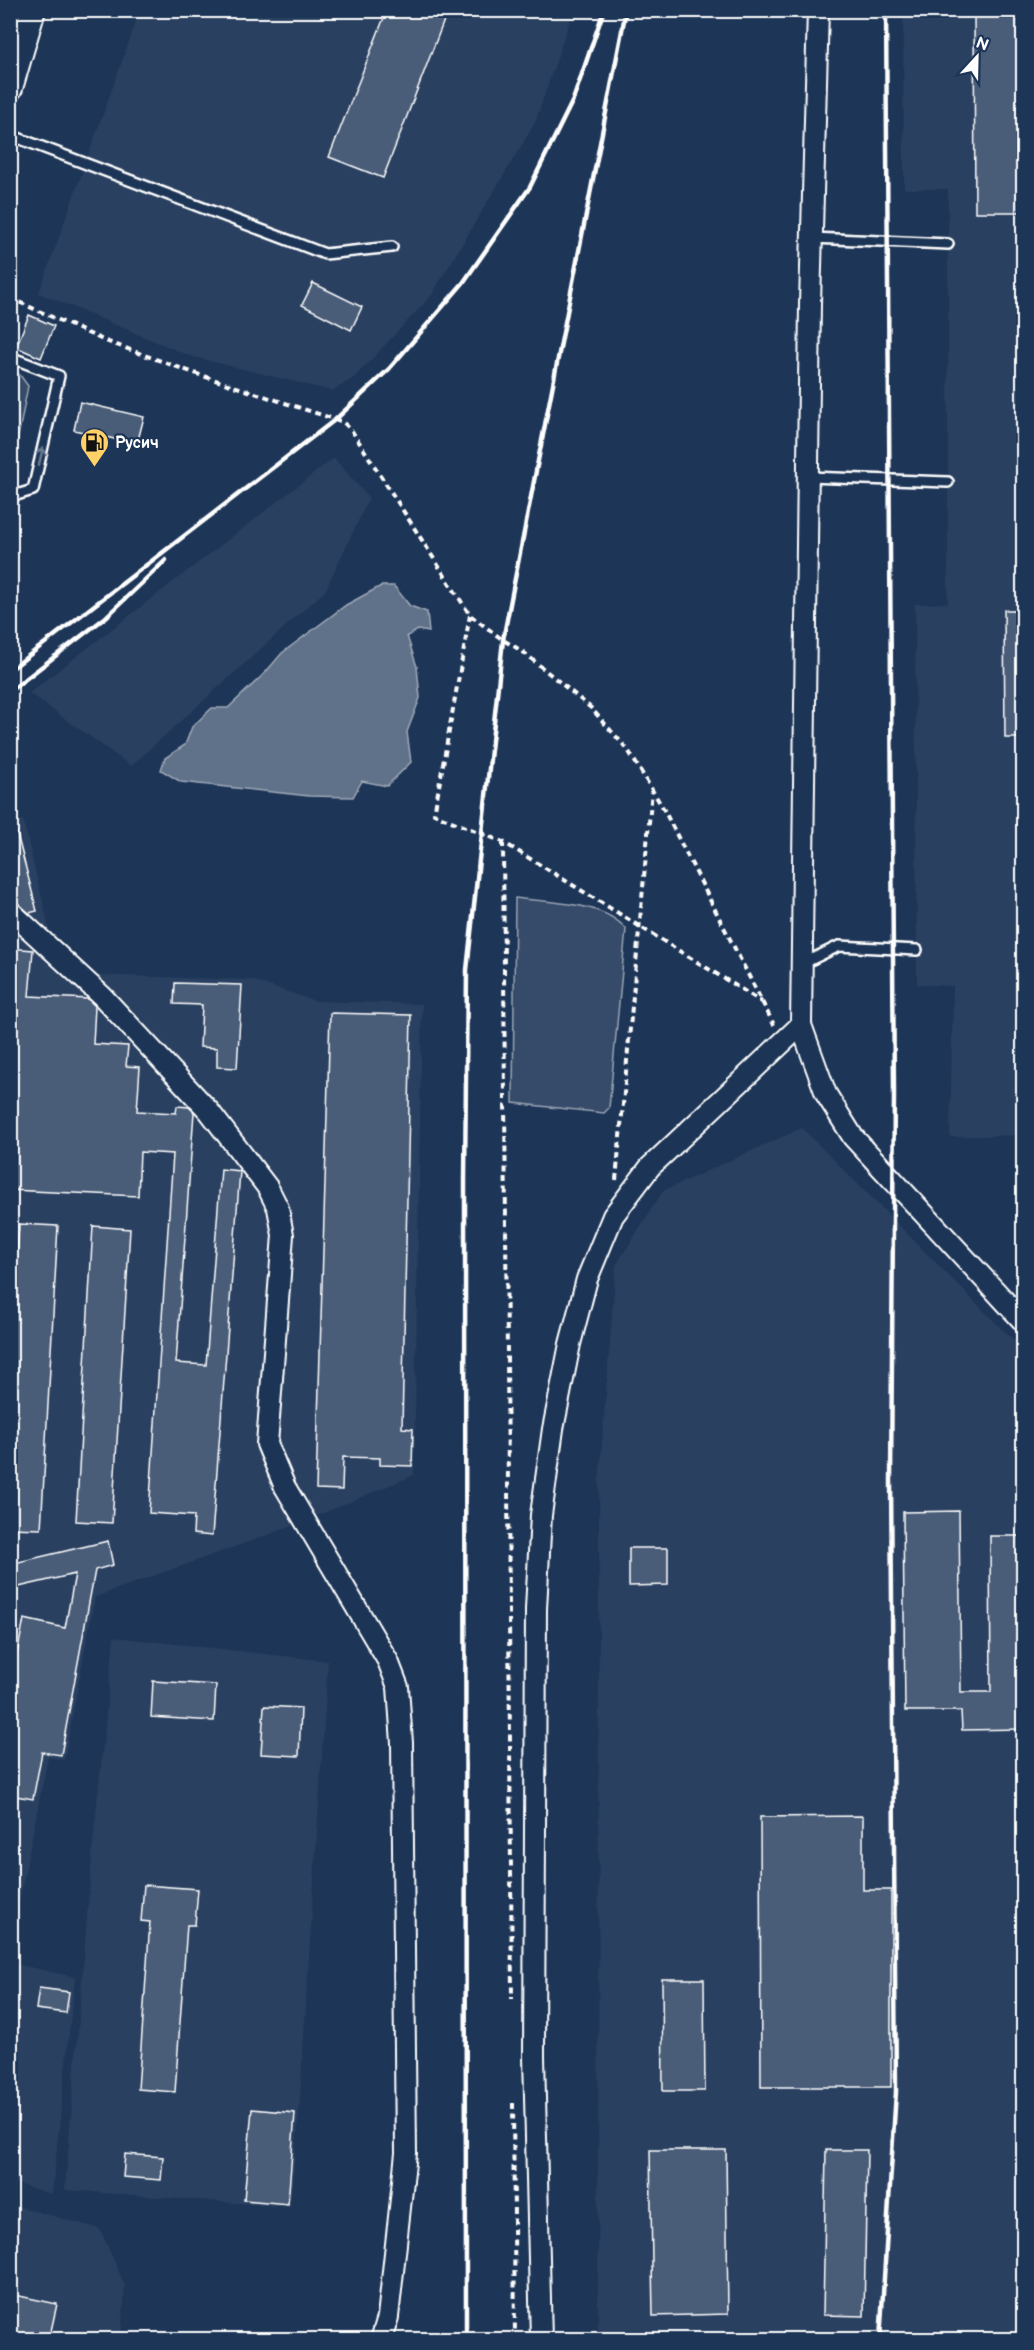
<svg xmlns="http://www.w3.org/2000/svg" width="1034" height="2350" viewBox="0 0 1034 2350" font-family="'Balsamiq Sans',sans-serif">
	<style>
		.built { fill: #2a4161 }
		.green { fill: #364b69; stroke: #9aa5b4; stroke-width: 1.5 }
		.water { fill: #617289; stroke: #a0aab8; stroke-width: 1.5 }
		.building { fill: #4a5d79; stroke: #fff; stroke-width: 1.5 }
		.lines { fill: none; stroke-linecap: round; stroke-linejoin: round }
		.service-casing { stroke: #fff; stroke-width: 14 }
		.minor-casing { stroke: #fff; stroke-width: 24 }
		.tertiary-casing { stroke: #fff; stroke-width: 28 }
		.path { stroke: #fff; stroke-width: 4; stroke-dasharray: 6 4.5; stroke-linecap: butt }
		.service { stroke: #1d3557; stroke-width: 9 }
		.minor { stroke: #1d3557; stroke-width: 20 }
		.tertiary { stroke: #1d3557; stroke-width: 24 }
		.rail { stroke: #fff; stroke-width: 4.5 }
		.oneway { stroke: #6c7c92 }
		.labels { text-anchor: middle; stroke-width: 4.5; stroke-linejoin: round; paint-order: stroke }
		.poi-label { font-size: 16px; font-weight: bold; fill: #fff; stroke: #1d3557; text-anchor: start }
	</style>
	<rect width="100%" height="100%" fill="#1d3557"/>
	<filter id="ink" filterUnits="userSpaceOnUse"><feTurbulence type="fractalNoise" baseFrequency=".0167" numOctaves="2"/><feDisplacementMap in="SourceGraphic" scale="12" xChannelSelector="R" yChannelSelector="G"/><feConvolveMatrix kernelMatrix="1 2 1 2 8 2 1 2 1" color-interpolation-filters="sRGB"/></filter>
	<g filter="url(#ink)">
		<g class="built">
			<path d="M140,11h433l-38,112 -104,173 -77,82 -22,13 -142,-35 -151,-63z"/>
			<path d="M903,11h120v1124l-73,2 3,-151 -36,-2 -2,-380 33,-1v-414h-44z"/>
			<path d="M334,458l35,40 -44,93 -194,175 -102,-73z"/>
			<path d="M23,820l29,120 40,35 159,5 64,21 107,3 -8,471 -124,52 -195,70 -31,163 -16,-3 -37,186 -1,-1120z"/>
			<path d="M802,1128l203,204 18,15v992l-425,1 1,-859 17,-216 47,-74z"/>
			<path d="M114,1637l214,24 -29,453 -9,93 -225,-17 28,-347z"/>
			<path d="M10,1963l65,14 -23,217 -41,-12z"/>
			<path d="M10,2204l90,25 25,57 -4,53h-110z"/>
		</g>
		<g class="green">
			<path d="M11,369l9,6 8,11 -17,88z"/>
			<path d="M515,898c35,5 87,3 111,31l-17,179 -5,5 -91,-10z"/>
		</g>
		<path class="water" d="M381,586h13l16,20 17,6 2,20 -11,-2 -11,6 10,31 3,31 -13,34 4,30 -24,24 -25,-5 -9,16 -44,-1 -128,-14 -20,-12 4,-12 20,-13 7,-18 20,-19h16l37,-35 17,-20 64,-48z"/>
		<g class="building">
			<path d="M387,10h61l-65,168 -54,-21z"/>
			<path d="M974,10h49v202h-48z"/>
			<path d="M313,283l49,24 -11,23 -49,-25z"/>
			<path d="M29,315l25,11 -13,32 -25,-11z"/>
			<path d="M80,402l64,15 -7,27 -63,-14z"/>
			<path d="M1004,610h19v128h-18z"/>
			<path d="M16,830l21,81 -8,2 -15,-13 -4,-13v-56z"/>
			<path d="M10,948l23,2 -4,46 59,3 7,7 -2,38 35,2 -2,20 14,1 -3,44 39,2 1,-7 12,1 5,5 -18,251 30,2 15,-196 19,2 -28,365 -19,-2 1,-18 -45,-3 24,-359 -33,-2 -2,44 -128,-6z"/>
			<path d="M175,983l67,2 -5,83 -20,-1v-19l-17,-1 2,-42 -28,-1z"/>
			<path d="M330,1013l81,2 -9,413 11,1 -1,37 -32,-1v-7l-37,-1 -1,33 -26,-1z"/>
			<path d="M19,1224l39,2 -17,303 -31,-1v-153z"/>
			<path d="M93,1226l37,3 -18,294 -36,-2z"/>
			<path d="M959,1511l2,181h30l-1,-156h33v193l-61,1 -1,-19h-56l-2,-199z"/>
			<path d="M108,1541l5,24 -18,5 -34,185 -19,-3 -9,47 -23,-4v-106l14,-70 41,9 10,-54 -65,15v-25z"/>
			<path d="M629,1548h39v37l-39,1z"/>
			<path d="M153,1681l63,4 -2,36 -63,-4z"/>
			<path d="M264,1706l37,2 -2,48 -38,-2z"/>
			<path d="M863,1816v74h28v197h-130l-1,-270z"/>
			<path d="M144,1885l54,4 -3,36h-8l-12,167 -37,-3 12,-167 -9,-1z"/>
			<path d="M662,1979h42l1,112h-42z"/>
			<path d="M39,1988l30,4 -3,21 -30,-4z"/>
			<path d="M252,2109l43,4 -7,91 -44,-4z"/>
			<path d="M650,2150h76l2,164 -75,2z"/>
			<path d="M826,2150h41l-3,166 -41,-1z"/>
			<path d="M125,2154l38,3 -2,23 -38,-3z"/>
			<path d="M10,2294l47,10 -8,36h-39z"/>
		</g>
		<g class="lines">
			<defs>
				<g id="service">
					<path d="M10,135l315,119 67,-7"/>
					<path d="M812,238l136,6"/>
					<path d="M10,357l49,19 -26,114 -23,7"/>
					<path d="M808,477l140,5"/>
					<path d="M802,964l37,-18 78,4"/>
				</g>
				<g id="minor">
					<path d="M818,10l-8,294 -9,721 25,69 27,43 171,185"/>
					<path d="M10,911l92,85 107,115 59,77 10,20 5,27 -16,209 18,43 103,174 10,26 4,56 4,410 -18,164 -7,23"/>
					<path d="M541,2340l-7,-284 2,-447 5,-94 12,-86 17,-85 17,-65 26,-63 37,-49 151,-142"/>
				</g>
				<path id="tertiary" d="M10,88l23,-78"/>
			</defs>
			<use href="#service" class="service-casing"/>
			<use href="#minor" class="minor-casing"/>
			<use href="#tertiary" class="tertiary-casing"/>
			<g class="path">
				<path d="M10,298l93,42 91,33 149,49 9,9 118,184 33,25 19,11 69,57 37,42 35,58 111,217"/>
				<path d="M470,615l-36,199 69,28 259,160"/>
				<path d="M503,842l9,1157"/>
				<path d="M616,1180l36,-390"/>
				<path d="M513,2103l2,237"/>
			</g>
			<use href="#service" class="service"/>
			<use href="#minor" class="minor"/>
			<use href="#tertiary" class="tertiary"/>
			<g class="rail">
				<path d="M10,670l326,-251 53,-50 74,-86 67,-96 43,-87 31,-90"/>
				<path d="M10,691l96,-74 60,-57"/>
				<path d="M466,2340l-1,-1158 2,-212 36,-330 123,-630"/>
				<path d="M880,2340l16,-248 -5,-611 3,-388 -8,-1083"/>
			</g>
		</g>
		<defs><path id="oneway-shaft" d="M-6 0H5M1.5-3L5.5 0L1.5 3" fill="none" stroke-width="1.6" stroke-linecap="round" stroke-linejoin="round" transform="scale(1.5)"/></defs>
		<use class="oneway" href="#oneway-shaft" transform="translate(41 456) rotate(-77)"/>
	</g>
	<defs>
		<symbol id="fuel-pin" viewBox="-11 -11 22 30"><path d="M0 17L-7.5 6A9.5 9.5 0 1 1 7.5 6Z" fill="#ffd166" stroke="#1d3557"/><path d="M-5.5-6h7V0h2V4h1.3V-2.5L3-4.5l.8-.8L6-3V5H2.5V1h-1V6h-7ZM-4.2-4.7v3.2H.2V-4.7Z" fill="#111"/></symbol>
	</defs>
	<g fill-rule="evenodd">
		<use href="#fuel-pin" x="78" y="426" width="33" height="45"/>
	</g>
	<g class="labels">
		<g class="poi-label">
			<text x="115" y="448">Русич</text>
		</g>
	</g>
	<rect width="1034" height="2350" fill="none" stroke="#1d3557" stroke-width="36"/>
	<rect x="18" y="18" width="998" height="2314" fill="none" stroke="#fff" stroke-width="2" filter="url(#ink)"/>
	<g transform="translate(977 57) rotate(22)" stroke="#1d3557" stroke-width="4.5" paint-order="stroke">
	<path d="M0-4.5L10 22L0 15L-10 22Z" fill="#ffffff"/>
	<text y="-9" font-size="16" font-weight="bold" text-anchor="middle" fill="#ffffff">N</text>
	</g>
</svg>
